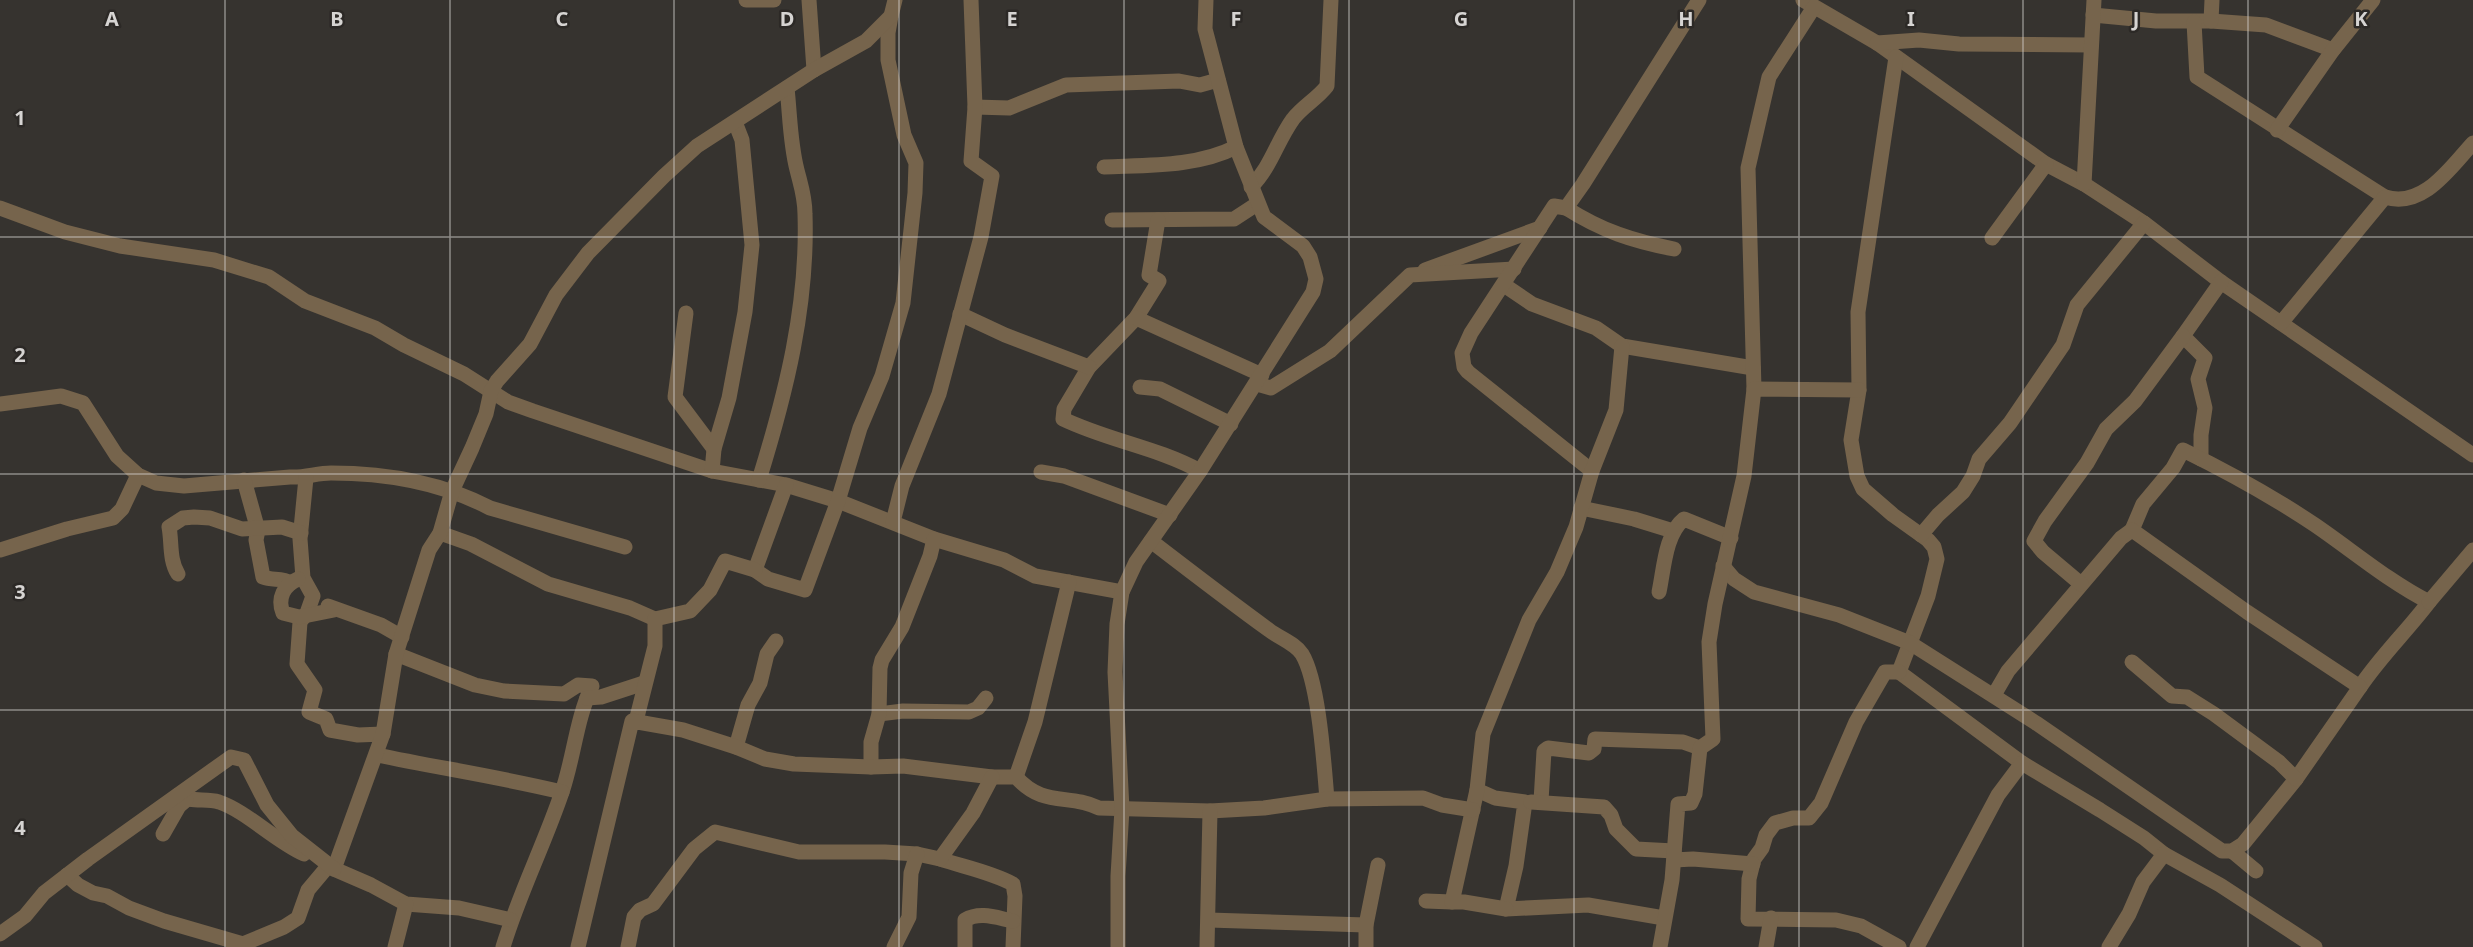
<svg xmlns="http://www.w3.org/2000/svg" width="2473" height="947" viewBox="0 0 2473 947" font-family="'Noto Sans',sans-serif">
	<style>
		.lines { fill: none; stroke-linecap: round; stroke-linejoin: round }
		.minor { stroke: #76644c; stroke-width: 15 }
		.grid { fill: none; stroke: #d6d4d2; stroke-width: 1.5; stroke-opacity: 0.55 }
		.grid-label { font-size: 20px; text-anchor: middle; font-weight: bold; fill: #d6d4d2; stroke: #2c2926; stroke-width: 5; stroke-linejoin: round; paint-order: stroke }
	</style>
	<rect width="100%" height="100%" fill="#36332f"/>
	<g class="lines">
		<g class="minor">
			<path d="M746,0h28"/>
			<path d="M809,0l5,70"/>
			<path d="M1803,0l74,43 169,121 38,20 60,39 77,59 252,173"/>
			<path d="M2093,15l63,6h55l55,4 67,25"/>
			<path d="M2211,21l1,-21"/>
			<path d="M2194,22l3,55 188,120"/>
			<path d="M1877,43l42,-3 40,4 132,1"/>
			<path d="M1896,57l-38,255 1,78 -8,50 6,36 6,13 30,26 35,25 6,7 3,12 -9,37 -29,76 123,91 78,47 44,28 20,16 56,31 95,62"/>
			<path d="M975,107l34,1 57,-23 113,-4 21,4 18,-5"/>
			<path d="M2277,130l56,-80 40,-50"/>
			<path d="M1104,167c43,-2 93,0 132,-20"/>
			<path d="M2084,184l10,-184"/>
			<path d="M1251,187c20,-20 26,-46 42,-68 10,-13 24,-20 34,-33l4,-86"/>
			<path d="M0,208l65,24 55,14 94,14 55,17 36,24 70,27 29,17 60,29 44,28 25,9 179,60 74,14 52,16 96,38 70,21 31,16 87,16"/>
			<path d="M1566,208c36,23 67,33 108,41"/>
			<path d="M1112,220l122,-1 23,-15"/>
			<path d="M1158,220l-9,55 10,6 -23,37 -47,49 -25,42 -1,10c46,22 93,28 137,52"/>
			<path d="M1992,238l54,-74"/>
			<path d="M1425,270l115,-42"/>
			<path d="M1504,285l28,19 64,24 26,18 131,22"/>
			<path d="M686,313l-11,84 39,52"/>
			<path d="M960,314l45,21 84,32"/>
			<path d="M1136,318l126,57"/>
			<path d="M2281,323l104,-126c38,12 65,-29 88,-54"/>
			<path d="M1257,384l14,4 59,-37 80,-76 104,-6"/>
			<path d="M1140,387l20,2 71,35"/>
			<path d="M1754,389l-6,-221 21,-91 45,-70"/>
			<path d="M0,404l61,-8 22,7 34,53 21,19 18,8 28,3 106,-9c14,1 27,-4 41,-4 54,0 111,10 159,35l135,39"/>
			<path d="M2201,459v-24l4,-27 -7,-29 7,-21 -22,-22 38,-54"/>
			<path d="M712,471l2,-22 15,-51 16,-86 7,-67 -10,-105 -7,-18"/>
			<path d="M1592,471l-124,-99 -4,-5 -2,-14 9,-20 83,-127 12,2 17,-24 116,-184"/>
			<path d="M1041,472l23,4 106,39"/>
			<path d="M306,478l-6,61 3,39 10,18 -6,17 -7,9 -3,42 18,26 -6,22 17,7 4,11 28,5 25,-1"/>
			<path d="M244,480l14,50 -2,10 7,37c10,4 18,0 28,6"/>
			<path d="M759,480c27,-87 49,-174 46,-266 0,-17 -4,-28 -8,-44 -7,-27 -7,-55 -10,-82"/>
			<path d="M786,485l-31,85 13,9 37,11 33,-89 22,-73 22,-52 21,-73 12,-110 1,-30 -12,-28 -16,-75v-27l3,-17"/>
			<path d="M1581,508l53,11 39,12"/>
			<path d="M893,522l9,-36 37,-92 42,-157 11,-61 -21,-15 4,-54 -4,-107"/>
			<path d="M2132,530l11,-26 30,-36 10,-18c45,22 90,47 132,75 38,26 73,56 114,77 -22,29 -49,55 -69,85"/>
			<path d="M440,533l31,11 77,40 82,24 25,11"/>
			<path d="M1921,535l17,-20 25,-23 10,-16 6,-17 31,-36 53,-78 14,-40 67,-82"/>
			<path d="M1151,541c39,30 78,60 118,89 10,8 26,13 33,24 17,28 22,111 25,145"/>
			<path d="M0,550l67,-21 46,-11 9,-9 16,-34"/>
			<path d="M1723,566l11,13 20,13 85,23 71,28 126,80 186,128h10l11,-7 53,-65 64,-92 -113,-75 -115,-82 -11,8 -113,133 -14,24"/>
			<path d="M178,574c-9,-14 -6,-32 -9,-47l14,-9 11,-1 16,1 32,11 40,-2 19,6"/>
			<path d="M298,579c-14,6 -21,19 -15,34l16,4 35,-7"/>
			<path d="M2081,584l-38,-32 -9,-11 11,-20 42,-58 19,-34 29,-28 48,-65"/>
			<path d="M1659,592c5,-23 6,-58 25,-73l47,19"/>
			<path d="M2429,602l44,-52"/>
			<path d="M328,606l53,19 21,12"/>
			<path d="M396,654l79,31 29,6 60,3 14,-9 14,1c-16,34 -18,71 -30,106"/>
			<path d="M2132,662l40,34 15,1 27,17 65,48 17,17"/>
			<path d="M1899,672h-14l-29,50 -35,81 -12,15h-16l-18,5 -9,12 -4,13 -8,11 -5,20 -1,40 88,1 25,6 38,21"/>
			<path d="M587,698l14,-1 43,-14"/>
			<path d="M879,714l24,-3 66,1 9,-4 8,-10"/>
			<path d="M636,721l19,-75v-27l35,-8 20,-21 15,-29 30,9"/>
			<path d="M736,747l12,-42 12,-22 7,-29 9,-13"/>
			<path d="M377,755c62,13 123,22 185,37 -18,53 -43,102 -59,155"/>
			<path d="M871,767v-25l8,-28 1,-46 2,-8 20,-33 28,-71 4,-17"/>
			<path d="M1016,777l19,-55 34,-140"/>
			<path d="M1477,790l18,8 30,4 -9,64 -10,43 82,-4 76,13"/>
			<path d="M178,795c13,8 27,3 41,7 27,9 56,39 85,52"/>
			<path d="M1541,801l3,-50 4,-3 41,5 5,-4 1,-10 88,3 17,6"/>
			<path d="M1531,802l73,5 7,8 5,14 20,20 38,2"/>
			<path d="M163,834l16,-28 7,-6"/>
			<path d="M2232,851l24,20"/>
			<path d="M940,859c24,8 51,13 73,25l2,12 -2,51"/>
			<path d="M1674,860l19,-1 60,5"/>
			<path d="M67,875l11,10 15,8 14,3 22,12 35,13 79,23 41,-17 14,-9 10,-28 21,-25"/>
			<path d="M1426,901l26,1"/>
			<path d="M1506,909l-42,-7h-12l25,-112 6,-56 46,-114 28,-48 19,-45 16,-56 24,-61 6,-64"/>
			<path d="M511,920l-52,-12 -53,-4 -35,-19 -37,-16 49,-135 13,-80 33,-104 11,-17 12,-42 20,-43 14,-34 5,-23 6,-10 33,-37 26,-49 32,-42 76,-77 33,-30 117,-76 52,-29 25,-25 4,-16"/>
			<path d="M1209,920l157,5"/>
			<path d="M0,934l25,-18 19,-23 44,-34 143,-102 13,3 23,45 25,31 42,33"/>
			<path d="M395,947l11,-43"/>
			<path d="M578,947l54,-226 51,9 53,17 29,12 29,5 77,3 32,-1 89,11h24c28,31 52,16 83,31l111,3 54,-3 63,-9 96,-1 19,7 31,5"/>
			<path d="M628,947l6,-30 6,-7 13,-6 41,-55 21,-17 84,20h86l32,2 23,5 33,-46 19,-36"/>
			<path d="M894,947l15,-30 2,-44 6,-19"/>
			<path d="M965,947v-27c15,-9 32,-2 48,1"/>
			<path d="M1118,947v-71l4,-67 -7,-137 2,-48 5,-32 14,-30 64,-91 113,-179 3,-13 -6,-22 -7,-11 -39,-29 -28,-70 -31,-118 1,-29"/>
			<path d="M1207,947l3,-136"/>
			<path d="M1366,947v-22l12,-60"/>
			<path d="M1660,947l12,-67 6,-76 13,-1 4,-9 5,-46 13,-9 -4,-97 6,-38 29,-128 10,-87 105,1"/>
			<path d="M1766,947l5,-29"/>
			<path d="M1917,947l81,-152 24,-32"/>
			<path d="M2109,947l20,-33 14,-32 21,-28"/>
		</g>
	</g>
	<path class="grid" d="M225,0v947M450,0v947M674,0v947M899,0v947M1124,0v947M1349,0v947M1574,0v947M1799,0v947M2023,0v947M2248,0v947M0,237h2473M0,474h2473M0,710h2473"/>
	<g class="grid-label">
		<text x="112" y="26">A</text>
		<text x="337" y="26">B</text>
		<text x="562" y="26">C</text>
		<text x="787" y="26">D</text>
		<text x="1012" y="26">E</text>
		<text x="1236" y="26">F</text>
		<text x="1461" y="26">G</text>
		<text x="1686" y="26">H</text>
		<text x="1911" y="26">I</text>
		<text x="2136" y="26">J</text>
		<text x="2361" y="26">K</text>
		<text x="20" y="125">1</text>
		<text x="20" y="362">2</text>
		<text x="20" y="599">3</text>
		<text x="20" y="835">4</text>
	</g>
</svg>
